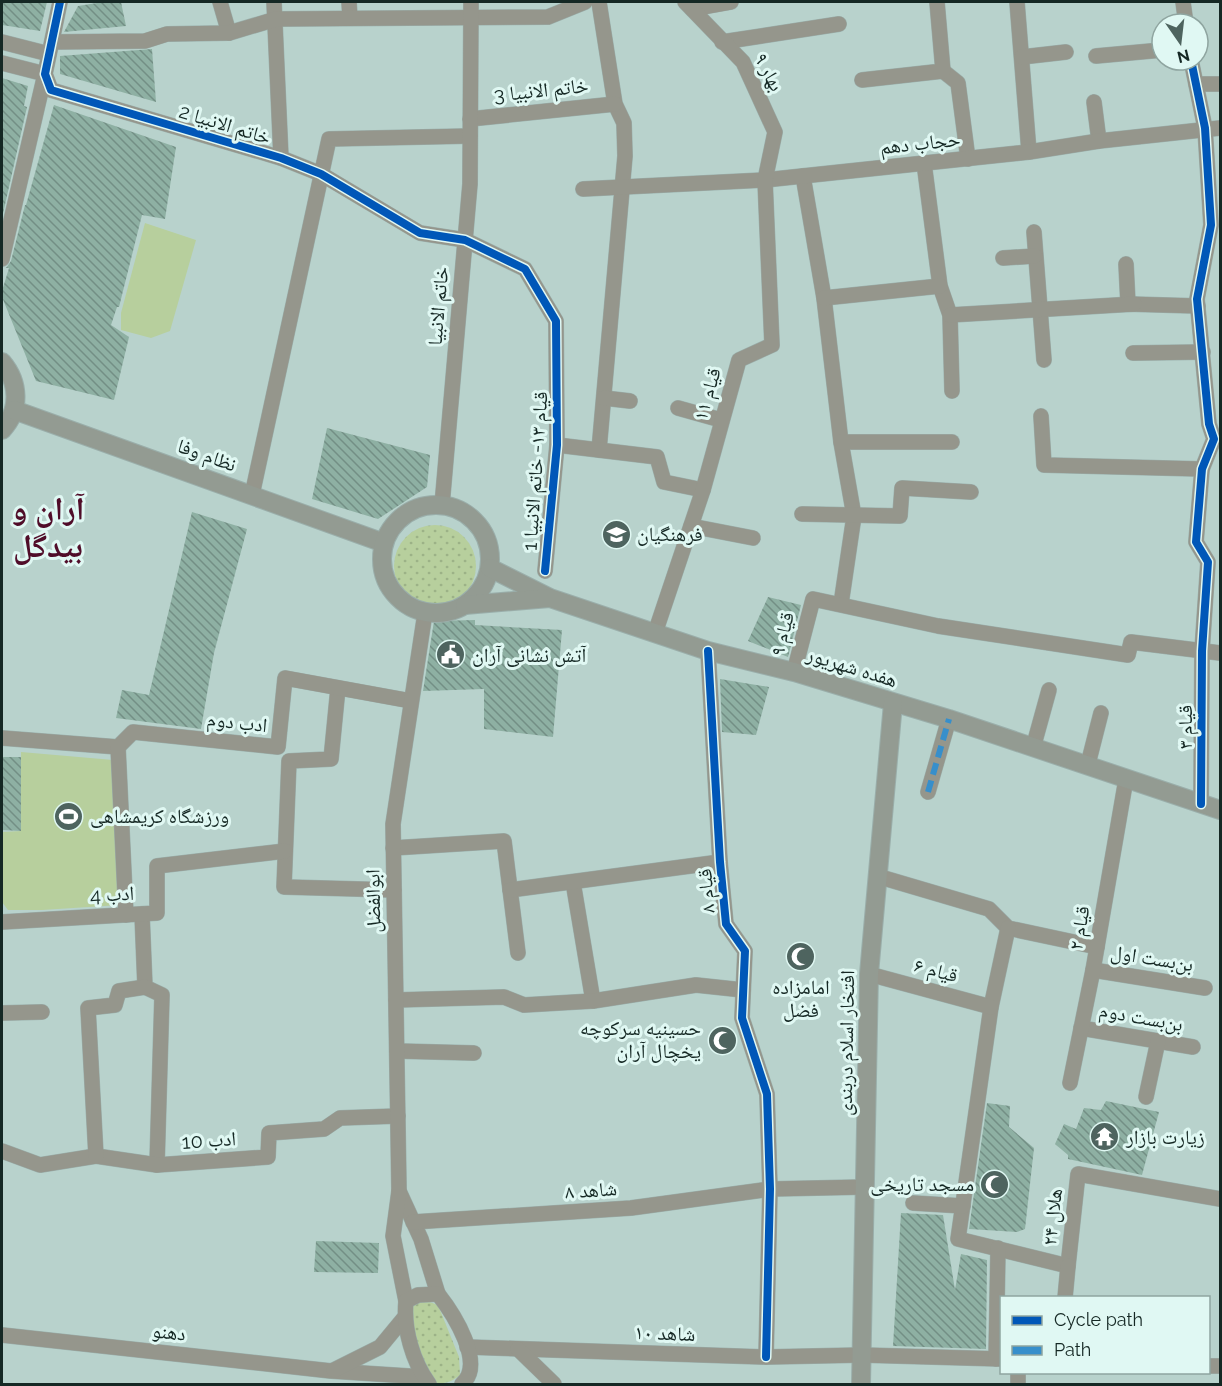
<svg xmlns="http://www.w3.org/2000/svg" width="1222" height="1386" viewBox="0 0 1222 1386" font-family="Raleway,'Noto Naskh Arabic',sans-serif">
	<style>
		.grass { fill: url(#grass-dots) }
		.green { fill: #b7cf9d }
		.building { fill: url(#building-back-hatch) }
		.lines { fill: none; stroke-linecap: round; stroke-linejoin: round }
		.minor-casing { stroke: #9aaeaa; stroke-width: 16 }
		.major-casing { stroke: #9aaeaa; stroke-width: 20 }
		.minor { stroke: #95968c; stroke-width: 15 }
		.major { stroke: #939b92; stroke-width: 18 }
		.quiet { stroke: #378fcb; stroke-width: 6; stroke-dasharray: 12 6; stroke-linecap: butt }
		.cycleway-casing { stroke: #e0f8f3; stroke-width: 11 }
		.cycleway { stroke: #0057b8; stroke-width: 8 }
		.labels { text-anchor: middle; stroke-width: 6; stroke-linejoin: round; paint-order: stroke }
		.street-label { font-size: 20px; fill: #152824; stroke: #e0f8f3 }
		.poi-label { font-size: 20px; fill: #152824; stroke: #e0f8f3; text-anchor: start }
		.town-label { font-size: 32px; font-weight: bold; fill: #500d29; stroke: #e0f8f3 }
	</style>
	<defs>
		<pattern id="grass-dots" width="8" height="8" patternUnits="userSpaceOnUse" patternTransform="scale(1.5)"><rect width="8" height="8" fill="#b7cf9d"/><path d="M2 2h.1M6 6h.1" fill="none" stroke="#9cb287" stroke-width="1.8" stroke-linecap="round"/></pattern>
		<pattern id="building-back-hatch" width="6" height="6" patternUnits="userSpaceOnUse" patternTransform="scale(1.5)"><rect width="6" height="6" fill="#8eb0a3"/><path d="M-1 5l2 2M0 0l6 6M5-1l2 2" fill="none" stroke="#738f85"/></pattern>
	</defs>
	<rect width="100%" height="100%" fill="#b8d2cc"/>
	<g class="grass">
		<circle cx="435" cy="566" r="41"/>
		<path d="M424,1300l14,5 21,52 1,18c-8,7 -19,11 -28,6l-20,-47 -1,-27z"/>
	</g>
	<g class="green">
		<path d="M145,223l51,17 -26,91 -19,7 -30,-8v-17z"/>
		<path d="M21,752l92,8 7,145 -78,5h-34l-6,-8v-70l19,-1z"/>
	</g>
	<g class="building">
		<path d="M2,2h45l-7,29 -38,-6z"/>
		<path d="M103,2h18l5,24 -62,6 14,-26z"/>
		<path d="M152,49l4,53 -96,-28v-18z"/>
		<path d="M2,78l26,8 -4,20 3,1 -25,111z"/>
		<path d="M54,105l122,42 -11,72 -23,-4 -23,92h-2l-6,18 18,12 -15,63 -78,-19 -34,-84v-6l7,-23h-3l5,-7 14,-56h1z"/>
		<path d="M327,428l103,27 -3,32 -49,32 -66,-20z"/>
		<path d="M192,512l55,17 -33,124 -13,76 -85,-11 6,-28 27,5z"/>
		<path d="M768,597l33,8 -13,52 -40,-16z"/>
		<path d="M475,620v5l87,5 -9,107 -69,-8v-40l-61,2 11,-70z"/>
		<path d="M720,679l49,8 -13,48 -34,-3z"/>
		<path d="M2,757h19v74l-19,-1z"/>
		<path d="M1106,1101l53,11 -17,63 -74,-16v-4l-13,-11 9,-20 12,5 8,-21 17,2z"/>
		<path d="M987,1103l23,3 -1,21 25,21 -9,81 -8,3 -48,-3z"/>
		<path d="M901,1213l42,2 12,75 6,-36 26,6 -1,89 -93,-3z"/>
		<path d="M316,1241l63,2 -1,30 -64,-1z"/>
	</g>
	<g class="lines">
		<defs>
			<g id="minor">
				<path d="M60,2l-15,72 6,16 230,68 40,16 99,59 45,7 60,29 31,52 1,124 -12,126"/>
				<path d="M220,2l9,31"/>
				<path d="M274,2l7,156"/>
				<path d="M349,2l1,16"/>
				<path d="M599,2l16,102 9,19 1,33 -26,294"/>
				<path d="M1017,2l12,150"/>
				<path d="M1183,2l3,22"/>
				<path d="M692,9l39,-7"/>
				<path d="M2,42l47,12"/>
				<path d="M52,42l93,-1 22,-7 62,-1 47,-14 272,-2 37,-15"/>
				<path d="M722,42l117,-18"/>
				<path d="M1096,56l66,-6"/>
				<path d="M1022,57l44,-5"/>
				<path d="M1191,60l14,68 6,97 -14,74 12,125 5,15 -12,30 -6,73 12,20 -6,89 -1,153"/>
				<path d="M2,63l43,11 -43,185"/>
				<path d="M943,71l15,12 10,76"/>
				<path d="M862,80l81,-9 -6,-69"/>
				<path d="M1196,84h24"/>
				<path d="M1094,102l5,39"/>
				<path d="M470,119l145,-15"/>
				<path d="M924,163l16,123 10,29 2,76"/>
				<path d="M803,176l21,122 17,144 13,74 -13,88"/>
				<path d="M583,189l182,-9 264,-28 70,-11 121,-13"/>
				<path d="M1034,232l10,128"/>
				<path d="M1003,258l32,-2"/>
				<path d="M1126,264l2,40 70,2"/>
				<path d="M824,298l116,-12"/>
				<path d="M950,315l184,-11"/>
				<path d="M1133,353l70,-1"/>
				<path d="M604,398l26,3"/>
				<path d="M678,408l43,12"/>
				<path d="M1041,416l3,49 158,4"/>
				<path d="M841,442h111"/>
				<path d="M557,445l100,12 7,25 39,8"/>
				<path d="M252,495l77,-356 141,-3"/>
				<path d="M442,505l28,-321 1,-182"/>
				<path d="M802,514l98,2 2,-28 69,4"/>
				<path d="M691,526l62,12"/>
				<path d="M655,633l48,-143 36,-130 33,-15 -7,-165 10,-48 -32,-70 -58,-60"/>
				<path d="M708,651l12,211 6,62 19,27 -3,67 25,76 3,95 -4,168"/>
				<path d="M794,672l19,-73 125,27 190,29 3,-13 89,11"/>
				<path d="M338,688l-7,71 -42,2 -5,126 110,3"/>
				<path d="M2,738l116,9 15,-15 145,15 7,-69 126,23"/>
				<path d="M118,747l8,168"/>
				<path d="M1033,748l16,-58"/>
				<path d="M1088,764l13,-51"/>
				<path d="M928,792l21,-73"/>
				<path d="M393,848l111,-7 14,112"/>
				<path d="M877,876l112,33 19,19 89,19"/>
				<path d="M573,882l20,119"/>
				<path d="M510,890l210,-28"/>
				<path d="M142,914l3,73 17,8 -5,170"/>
				<path d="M2,922l155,-9v-47l128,-15"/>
				<path d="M1008,928l-17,79 -33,232 110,27 10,-92 142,25"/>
				<path d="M1093,970l112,18"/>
				<path d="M869,974l122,33"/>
				<path d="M396,1000l108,-3 20,8 69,-4 103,-16 47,5"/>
				<path d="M2,1013l40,-1"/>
				<path d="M1081,1028l112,19"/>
				<path d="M397,1051l77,2"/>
				<path d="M1070,1083l23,-113 33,-191"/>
				<path d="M1146,1097l12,-56"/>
				<path d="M2,1151l38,14 56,-9 61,9 111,-8 1,-24 55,-4 16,-11 58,-2"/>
				<path d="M96,1156l-8,-148 27,-3 4,-14 26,-4"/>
				<path d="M399,1191l22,48 17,55"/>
				<path d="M913,1203l50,3"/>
				<path d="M413,1222l218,-14 139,-19 95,-2"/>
				<path d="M1065,1298l3,-32"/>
				<path d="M406,1301l-13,-65 6,-45 -6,-367 32,-211"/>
				<path d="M2,1335l329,36 93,6"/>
				<path d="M467,1347l299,10 96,-2 140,4"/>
				<path d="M518,1349l36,35"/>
				<path d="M996,1359l2,-111"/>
				<path d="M1208,1366h12"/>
				<path d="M334,1370l46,-23 24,-29"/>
				<path d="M1018,1372v12"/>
				<path d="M429,1384c-16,-22 -26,-55 -23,-83l12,-6 20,-1c15,19 48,70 24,90"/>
			</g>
			<g id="major">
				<path d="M2,362c17,20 19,48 0,68"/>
				<path d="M14,410l370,133"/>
				<circle cx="436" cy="559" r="54"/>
				<path d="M490,568l58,29"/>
				<path d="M465,605l85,-7 158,53 86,21 155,47 271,91"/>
				<path d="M861,1384l8,-410 24,-271"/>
			</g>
		</defs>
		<use href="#minor" class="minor-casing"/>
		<use href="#major" class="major-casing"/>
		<use href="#minor" class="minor"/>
		<use href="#major" class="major"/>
		<path class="quiet" d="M928,792l21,-73"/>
		<defs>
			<g id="cycleway">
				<path d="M60,2l-15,72 6,16 230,68 40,16 99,59 45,7 60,29 31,52 1,124 -12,126"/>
				<path d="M1191,60l14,68 6,97 -14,74 12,125 5,15 -12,30 -6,73 12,20 -6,89 -1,153"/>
				<path d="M708,651l12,211 6,62 19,27 -3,67 25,76 3,95 -4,168"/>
			</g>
		</defs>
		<use href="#cycleway" class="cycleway-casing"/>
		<use href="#cycleway" class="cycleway"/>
	</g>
	<defs>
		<symbol id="university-disc" viewBox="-11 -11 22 22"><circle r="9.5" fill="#4e645f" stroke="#e0f8f3"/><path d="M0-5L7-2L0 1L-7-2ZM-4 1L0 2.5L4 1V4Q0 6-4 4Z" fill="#fff"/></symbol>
		<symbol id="civic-disc" viewBox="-11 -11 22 22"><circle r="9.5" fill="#4e645f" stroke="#e0f8f3"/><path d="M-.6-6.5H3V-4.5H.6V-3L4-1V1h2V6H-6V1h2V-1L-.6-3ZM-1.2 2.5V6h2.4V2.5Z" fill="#fff"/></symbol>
		<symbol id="stadium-disc" viewBox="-11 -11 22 22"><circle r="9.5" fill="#4e645f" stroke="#e0f8f3"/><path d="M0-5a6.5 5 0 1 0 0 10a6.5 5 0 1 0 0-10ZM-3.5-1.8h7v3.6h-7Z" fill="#fff"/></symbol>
		<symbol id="mosque-disc" viewBox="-11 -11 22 22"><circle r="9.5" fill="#4e645f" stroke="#e0f8f3"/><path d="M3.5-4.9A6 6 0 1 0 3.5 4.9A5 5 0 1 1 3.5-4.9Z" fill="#fff"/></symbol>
		<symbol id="temple-disc" viewBox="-11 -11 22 22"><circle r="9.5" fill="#4e645f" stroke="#e0f8f3"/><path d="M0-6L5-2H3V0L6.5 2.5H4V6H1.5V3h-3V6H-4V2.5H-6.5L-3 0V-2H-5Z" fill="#fff"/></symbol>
	</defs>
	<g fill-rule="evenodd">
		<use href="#university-disc" x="600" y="518" width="33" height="33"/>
		<use href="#civic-disc" x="434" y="638" width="33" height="33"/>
		<use href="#stadium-disc" x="52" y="800" width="33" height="33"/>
		<use href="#mosque-disc" x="784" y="940" width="33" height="33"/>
		<use href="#mosque-disc" x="706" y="1024" width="33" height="33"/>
		<use href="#temple-disc" x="1088" y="1120" width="33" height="33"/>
		<use href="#mosque-disc" x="978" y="1168" width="33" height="33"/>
	</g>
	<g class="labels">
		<g class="street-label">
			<text transform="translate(769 72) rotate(62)" y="7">بهار ۹</text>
			<text transform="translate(541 90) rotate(-6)" y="7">خاتم الانبیا 3</text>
			<text transform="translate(225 124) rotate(17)" y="7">خاتم الانبیا 2</text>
			<text transform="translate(920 143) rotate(-6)" y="7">حجاب دهم</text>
			<text transform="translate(438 306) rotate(-85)" y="7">خاتم الانبیا</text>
			<text transform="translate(707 394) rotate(-74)" y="7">قیام ۱۱</text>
			<text transform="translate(207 455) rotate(20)" y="7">نظام وفا</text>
			<text transform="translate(535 471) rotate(-86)" y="7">قیام ۱۳- خاتم الانبیا 1</text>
			<text transform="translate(782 634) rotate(-76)" y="7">قیام ۹</text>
			<text transform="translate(852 667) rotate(17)" y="7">هفده شهریور</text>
			<text transform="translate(237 722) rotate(6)" y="7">ادب دوم</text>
			<text transform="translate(1185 727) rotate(-90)" y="7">قیام ۳</text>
			<text transform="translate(706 891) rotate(-95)" y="7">قیام ۸</text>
			<text transform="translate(112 894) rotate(-3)" y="7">ادب 4</text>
			<text transform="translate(373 901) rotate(-91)" y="7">ابوالفضل</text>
			<text transform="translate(1079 928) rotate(-80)" y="7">قیام ۲</text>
			<text transform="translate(1152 958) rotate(9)" y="7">بن‌بست اول</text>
			<text transform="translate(936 970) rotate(15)" y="7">قیام ۶</text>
			<text transform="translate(1141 1017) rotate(10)" y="7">بن‌بست دوم</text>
			<text transform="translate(846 1043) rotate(-89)" y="7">افتخار اسلام دربندی</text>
			<text transform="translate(209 1140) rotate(-4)" y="7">ادب 10</text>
			<text transform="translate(591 1190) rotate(-4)" y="7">شاهد ۸</text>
			<text transform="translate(1052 1217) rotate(-84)" y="7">هلال ۲۴</text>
			<text transform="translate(169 1332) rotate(6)" y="7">دهنو</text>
			<text transform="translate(665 1333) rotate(2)" y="7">شاهد ۱۰</text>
		</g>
		<g class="poi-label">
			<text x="637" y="541">فرهنگیان</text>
			<text x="472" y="662">آتش نشانی آران</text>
			<text x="90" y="823">ورزشگاه کریمشاهی</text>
			<text x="801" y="994" text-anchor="middle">امامزاده<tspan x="801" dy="23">فضل</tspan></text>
			<text x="701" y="1035" text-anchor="end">حسینیه سرکوچه<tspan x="701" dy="23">یخچال آران</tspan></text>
			<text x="1126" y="1144">زیارت بازار</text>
			<text x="974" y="1191" text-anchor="end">مسجد تاریخی</text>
		</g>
		<g class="town-label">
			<text x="48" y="520">آران و<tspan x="48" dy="37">بیدگل</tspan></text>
		</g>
	</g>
	<rect width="1222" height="1386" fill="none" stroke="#152824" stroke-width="6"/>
	<rect x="1000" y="1296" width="210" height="78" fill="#e0f8f3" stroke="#8fa5a0" stroke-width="1.5"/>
	<rect x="1012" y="1316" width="30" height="9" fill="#0057b8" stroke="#8fa5a0" stroke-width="1.5"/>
	<text x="1054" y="1326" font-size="18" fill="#152824">Cycle path</text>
	<rect x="1012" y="1346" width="30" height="9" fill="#378fcb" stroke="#8fa5a0" stroke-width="1.5"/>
	<text x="1054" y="1356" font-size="18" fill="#152824">Path</text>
	<g transform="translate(1180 42) rotate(166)"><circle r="28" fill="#e0f8f3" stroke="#8fa5a0" stroke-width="1.5"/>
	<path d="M0-4.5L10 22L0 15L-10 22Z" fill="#4e645f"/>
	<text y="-9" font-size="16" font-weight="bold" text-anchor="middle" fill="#152824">N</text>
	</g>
</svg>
